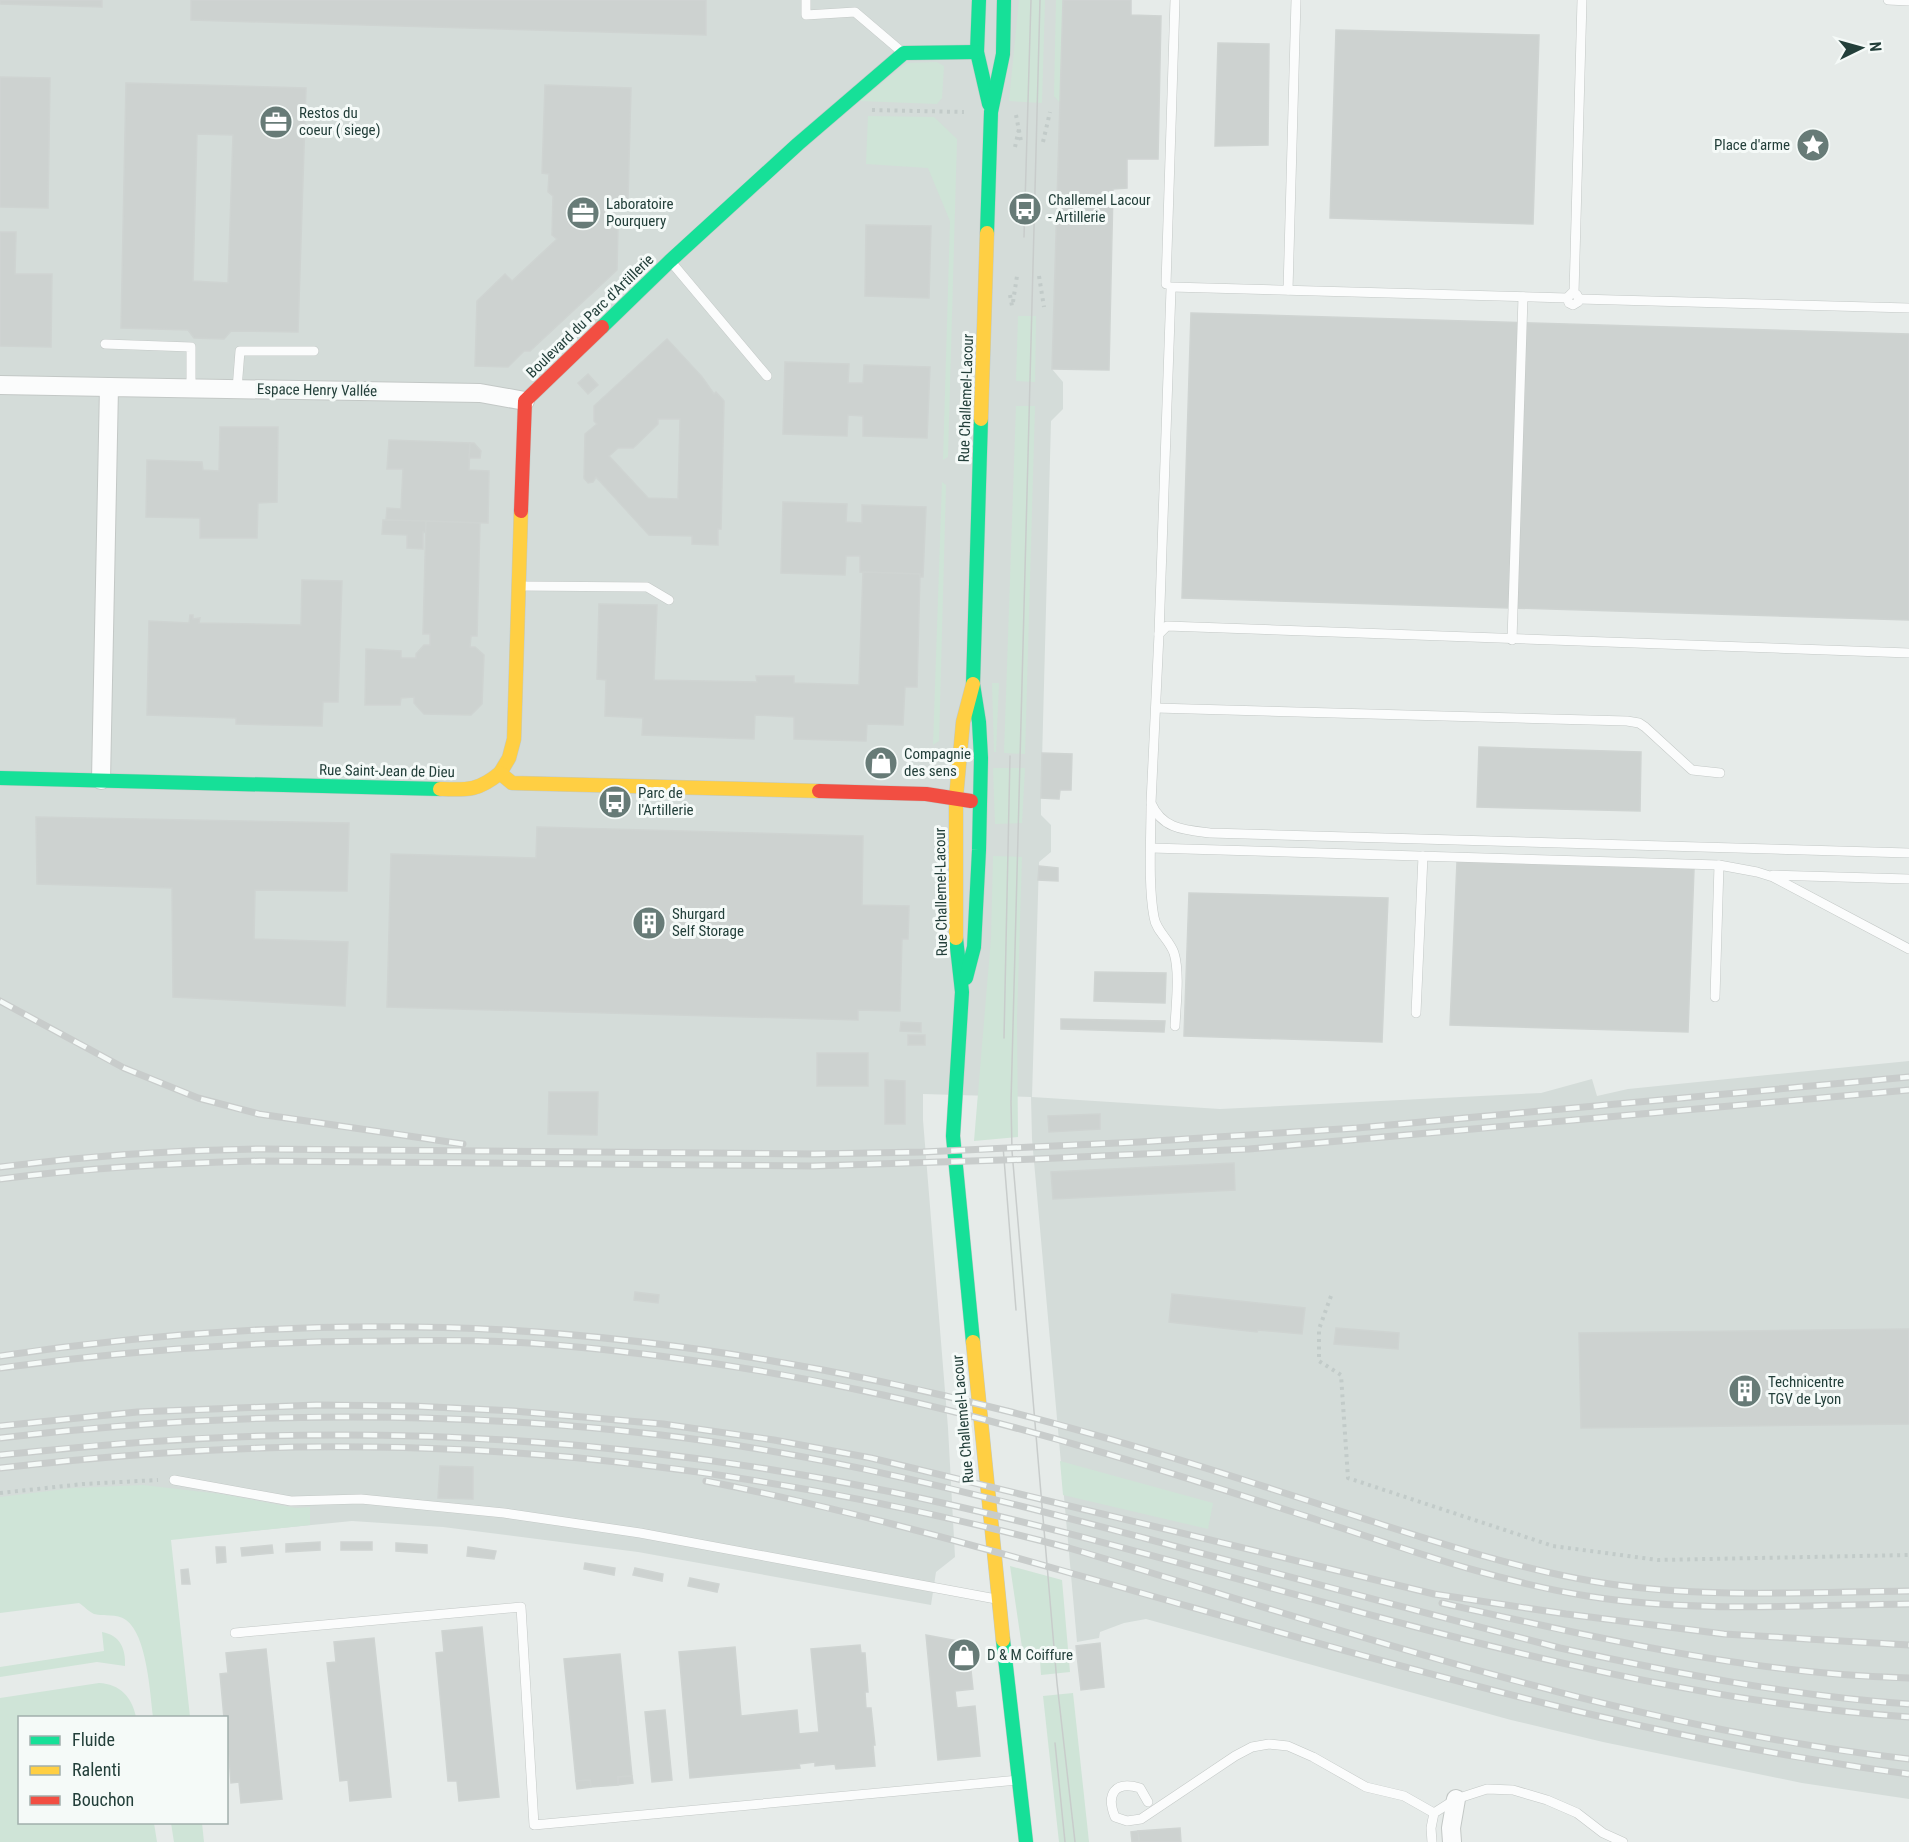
<svg xmlns="http://www.w3.org/2000/svg" width="1909" height="1842" viewBox="0 0 1909 1842" font-family="'Roboto Condensed',sans-serif">
	<style>
		.built { fill: #d4dcd9 }
		.green { fill: #cfe4d7 }
		.building { fill: #cdd2d0; stroke: #cfd4d2; stroke-width: 1.5; fill-rule: evenodd }
		.lines { fill: none; stroke-linecap: round; stroke-linejoin: round }
		.lane-casing { stroke: #c3c8c6; stroke-width: 10 }
		.street-casing { stroke: #c3c8c6; stroke-width: 20 }
		.fast-casing { stroke: #c1c9c6; stroke-width: 15 }
		.slow-casing { stroke: #c1c9c6; stroke-width: 15 }
		.jam-casing { stroke: #c1c9c6; stroke-width: 15 }
		.path { stroke: #c2cbc9; stroke-width: 4; stroke-dasharray: 3 4.5; stroke-linecap: butt }
		.lane { stroke: #fbfcfc; stroke-width: 9 }
		.street { stroke: #fbfcfc; stroke-width: 18 }
		.fast { stroke: #16e098; stroke-width: 14 }
		.slow { stroke: #ffcf43; stroke-width: 14 }
		.jam { stroke: #f24e42; stroke-width: 14 }
		.tram { stroke: #c8cccb; stroke-width: 1.5 }
		.rail-casing { stroke: #c8cccb; stroke-width: 7 }
		.rail { stroke: #f5faf8; stroke-width: 4.5; stroke-dasharray: 14; stroke-linecap: butt }
		.labels { text-anchor: middle; stroke-width: 6; stroke-linejoin: round; paint-order: stroke }
		.poi-label { font-size: 15px; fill: #233f3a; stroke: #f5faf8; text-anchor: start }
		.street-label { font-size: 15px; fill: #233f3a; stroke: #f5faf8 }
	</style>
	<rect width="100%" height="100%" fill="#e6ebe9"/>
	<path class="built" d="M0,0h1063l-11,363v6l11,13v27l-12,12 -10,377v17l10,10v27l-12,10 -7,235 188,12 321,-16 51,-14 5,17 31,-7 281,-28v738l-107,-16 -199,-41 -92,-22 -365,-101 -22,4 -24,9 -1,6 -22,4 -45,-503 -1,-42 -108,-3v26l25,308 7,129 -19,15 -5,33 -293,-53 -195,-25 -91,-6 -352,35z"/>
	<g class="green">
		<path d="M1019,0h26l-3,103 -33,-2z"/>
		<path d="M1056,0h7l-3,103 -6,-7z"/>
		<path d="M937,62l7,4 -2,32 -5,6 -78,-3 48,-38z"/>
		<path d="M868,116l66,1 23,22 -9,318 -5,3 7,-239 -22,-53 -62,-4z"/>
		<path d="M1018,316h18l-1,66 -19,-1z"/>
		<path d="M1016,406h19l-10,348 -21,-1z"/>
		<path d="M942,482l4,3 -7,256 -6,4z"/>
		<path d="M992,683h7l-3,69h-2z"/>
		<path d="M993,768h32l-3,55 -27,1z"/>
		<path d="M993,856l29,1 -5,161 1,119 -44,4 17,-203z"/>
		<path d="M1060,1461l153,42 -5,26 -145,-34z"/>
		<path d="M143,1485l78,9 75,14 14,-1v18l-139,15 19,177h-37c-3,-24 -6,-82 -27,-97 -10,-7 -21,-3 -32,-6 -5,-2 -10,-8 -15,-11l-79,10v-116l73,-9z"/>
		<path d="M1010,1566l52,14 8,92 -29,3 -1,-15 -16,1z"/>
		<path d="M102,1632c18,3 24,17 23,34l-28,-4 -97,15v-10l104,-16z"/>
		<path d="M99,1683c21,1 33,14 37,34l-116,1v104l134,1 3,19h-157v-144z"/>
		<path d="M1073,1693l16,149h-30l-16,-146z"/>
		<path d="M171,1823h31l2,19h-30z"/>
	</g>
	<g class="building">
		<path d="M0,0h102v7l-102,-3z"/>
		<path d="M191,0h515v35l-515,-15z"/>
		<path d="M1063,0h68v15l30,1 -3,143h-31v29l-14,1 -4,181 -57,-1z"/>
		<path d="M1336,30l203,5 -6,189 -203,-6z"/>
		<path d="M1218,43l51,1 -1,101 -53,1z"/>
		<path d="M0,77l50,1 -2,130 -48,-1z"/>
		<path d="M126,83l180,5 -8,244 -67,-1 -7,8 -30,-1 -6,-8 -67,-2zM197,134l36,1 -5,148 -35,-2z"/>
		<path d="M545,85l86,3 -3,111 -13,-1 -2,29h5l-1,43 -87,81h-6l-16,16 -33,-1 2,-65 28,-27 7,7 45,-42 -5,-4 1,-39 -5,-4 1,-18 -7,-1z"/>
		<path d="M866,225l65,1 -2,72 -64,-2z"/>
		<path d="M0,232h16l-1,42h37l-1,73 -51,-1z"/>
		<path d="M1191,313l718,21v286l-727,-22z"/>
		<path d="M667,339l35,38 12,17 2,-2 8,9 -3,128h-3v16l-26,-1v-8l-43,-1 -53,-58 -3,5 -5,1 -4,-5 1,-44 12,-10 -3,-3v-15zM658,419h22l-2,80 -30,-1 -39,-42 9,-8h15l25,-24z"/>
		<path d="M785,362l64,2 -1,19h15l1,-18 66,2 -3,71 -64,-2v-20l-15,-1 -1,21 -64,-2z"/>
		<path d="M588,374l10,11 -10,9 -10,-11z"/>
		<path d="M220,427h58l-1,75 -19,1 -1,35h-57v-20l-54,-1 1,-57 55,2 1,8 16,1z"/>
		<path d="M389,440l81,3 -1,27 20,1 -1,52 -102,-3 1,-12 14,1 2,-40h-16z"/>
		<path d="M470,443h4l7,8 -1,7h-11z"/>
		<path d="M783,502l64,2 -1,18 16,1v-18l64,2 -3,70h-4l1,-3 -60,-2v-16h-14l-1,19 -64,-2z"/>
		<path d="M383,520l43,1v12l-3,-1v17l-16,-1v-13l-25,-1z"/>
		<path d="M426,521l54,2 -3,113h-6l-1,11h5l9,8 -2,49 -11,11 -47,-1 -10,-11v-6l-13,1 -1,7h-35l1,-56 35,2v7h15v-4l8,-9h6v-11h-7z"/>
		<path d="M863,572l57,2 -3,113h-12l-2,38 -36,-1 -1,17 -72,-2v-22l-39,-2 -1,24 -112,-4 1,-17 -38,-2 1,-36 -9,-1 2,-75 58,1 -3,75 103,2 -1,-6h38v7l65,2z"/>
		<path d="M302,580l40,1 -4,121h-15l-1,24 -86,-2v-6l-89,-3 2,-94 40,2 1,-8h3v4l7,-1 -1,5 102,2z"/>
		<path d="M1479,747l162,5 -1,59 -163,-4z"/>
		<path d="M1042,753l30,1 -1,36h-11l-1,9 -18,-1z"/>
		<path d="M36,817l313,6 -2,68 -92,-1 -1,49 94,3 -3,64 -172,-9 -1,-109 -135,-4z"/>
		<path d="M537,827l326,9 -1,69 47,1 -1,33h-6l-2,72 -42,-1v10l-471,-13 4,-153 145,4z"/>
		<path d="M1457,862l237,7 -6,163 -238,-7z"/>
		<path d="M1039,866l19,2v13l-20,-1z"/>
		<path d="M1189,893l199,5 -6,144 -198,-6z"/>
		<path d="M1095,972l71,1 -1,30 -71,-2z"/>
		<path d="M1061,1019l104,2 -1,11 -103,-3z"/>
		<path d="M901,1022l20,1v9l-21,-1z"/>
		<rect x="908" y="1035" width="17" height="10"/>
		<rect x="817" y="1053" width="51" height="33"/>
		<path d="M885,1080l20,1v43h-20z"/>
		<path d="M549,1092h49l-1,43 -49,-1z"/>
		<path d="M1100,1114v15l-51,3 -1,-16z"/>
		<path d="M1234,1163l1,27 -182,9 -2,-27z"/>
		<path d="M635,1292l24,3 -1,8 -24,-3z"/>
		<path d="M1172,1294l133,14 -3,26 -44,-4 -1,2 -88,-10z"/>
		<path d="M1336,1328l63,5 -1,16 -64,-5z"/>
		<path d="M1909,1329v95l-328,4 -2,-95z"/>
		<path d="M440,1466l33,1v32l-35,-1z"/>
		<path d="M320,1542v8l-34,2v-8z"/>
		<rect x="341" y="1542" width="31" height="8"/>
		<path d="M396,1543l31,2v8l-31,-2z"/>
		<path d="M272,1545l1,8 -31,3 -1,-8z"/>
		<path d="M216,1547h9l1,15 -9,1z"/>
		<path d="M468,1547l28,4 -2,8 -27,-3z"/>
		<path d="M585,1563l30,5 -1,7 -30,-6z"/>
		<path d="M635,1568l28,6 -1,7 -29,-6z"/>
		<path d="M188,1569l2,15h-8l-1,-14z"/>
		<path d="M690,1578l29,6 -2,8 -29,-6z"/>
		<path d="M482,1627l17,170 -40,4 -2,-20h-9l-12,-128 8,-1 -2,-21z"/>
		<path d="M926,1635l42,8 5,46 -18,2 2,17 18,-2 5,50 -42,4z"/>
		<path d="M374,1638l17,159 -41,4 -2,-21 -8,1 -13,-118 9,-1 -2,-20z"/>
		<path d="M1100,1643l4,44 -23,3 -5,-44z"/>
		<path d="M860,1645l1,8h4l3,39h-3l1,16h5l4,37h-2l2,21 -39,3 -1,-5 -20,2v-4l-16,2 1,4 -110,10 -11,-126 56,-5 6,69 56,-6 2,24 20,-2 -8,-83z"/>
		<path d="M266,1649l16,150 -41,4 -2,-21 -8,1 -5,-65h-2l-4,-44 8,-1 -2,-20z"/>
		<path d="M620,1654l12,122 -14,1v8l-27,2 -1,-7 -14,1 -12,-122z"/>
		<path d="M665,1710l7,70 -20,2 -7,-70z"/>
		<path d="M632,1776l1,7 -15,2v-8z"/>
		<path d="M590,1780l1,7 -14,2 -1,-8z"/>
		<path d="M1180,1828l1,14h-42l-1,-11z"/>
		<path d="M1138,1831l1,11h-7l-1,-10z"/>
	</g>
	<g class="lines">
		<defs>
			<g id="lane">
				<path d="M806,0v15l49,-3 47,40"/>
				<path d="M1888,0l21,1"/>
				<path d="M672,263l95,113"/>
				<path d="M1166,284l9,-284"/>
				<path d="M1171,287l396,11 5,-5 5,2 2,4 -1,3 -5,3 -4,-2 -2,-5"/>
				<path d="M1288,290l8,-290"/>
				<path d="M1574,293l8,-293"/>
				<path d="M1579,299l330,9"/>
				<path d="M105,344l86,3v41"/>
				<path d="M237,389l3,-38h74"/>
				<path d="M520,586l127,1 22,13"/>
				<path d="M1159,634l12,-345"/>
				<path d="M1512,640l11,-343"/>
				<path d="M1909,653l-742,-27 -8,8 -8,169c11,26 33,27 59,30l699,20"/>
				<path d="M1156,708l471,13 12,2 6,4 47,43 28,3"/>
				<path d="M1151,806c0,34 -3,79 3,111 2,14 15,22 20,36 6,20 2,51 1,73"/>
				<path d="M1151,848l568,17 38,7 16,5 136,72"/>
				<path d="M1773,875l136,4"/>
				<path d="M1715,997l4,-132"/>
				<path d="M1416,1013l7,-157"/>
				<path d="M174,1480l117,21 70,-2 143,14 136,20 356,66"/>
				<path d="M235,1633l286,-26 13,218 485,-45"/>
				<path d="M1148,1802l-8,-14c-26,-8 -34,7 -25,29l12,4 14,-2 94,-63 17,-9 17,-3 19,2 25,11 53,30 38,9 30,17"/>
				<path d="M1432,1842l-1,-14 3,-15 22,-14 31,-10 26,1 34,10 30,13 26,20 20,9"/>
			</g>
			<g id="street">
				<path d="M0,385l109,2"/>
				<path d="M101,780l8,-393 371,6 45,8"/>
				<path d="M1452,1842l-1,-14 5,-29"/>
			</g>
			<g id="fast">
				<path d="M979,0l-2,52 12,52"/>
				<path d="M987,233l4,-121 12,-58 1,-54"/>
				<path d="M602,327l68,-66 128,-117 106,-91 73,-1"/>
				<path d="M0,778l440,11"/>
				<path d="M956,938l6,54 -9,144 20,206"/>
				<path d="M966,978l8,-31 5,-97 2,-92 -2,-36 -6,-38 8,-265"/>
				<path d="M1003,1640l23,202"/>
			</g>
			<g id="slow">
				<path d="M981,419l6,-186"/>
				<path d="M500,773l9,-15 5,-19 7,-228"/>
				<path d="M440,789c28,1 38,2 60,-16l12,10 307,8"/>
				<path d="M956,938v-140l7,-76 10,-38"/>
				<path d="M973,1342l30,298"/>
			</g>
			<g id="jam">
				<path d="M521,511l4,-110 77,-74"/>
				<path d="M819,791l107,3 45,7"/>
			</g>
		</defs>
		<use href="#lane" class="lane-casing"/>
		<use href="#street" class="street-casing"/>
		<use href="#fast" class="fast-casing"/>
		<use href="#slow" class="slow-casing"/>
		<use href="#jam" class="jam-casing"/>
		<g class="path">
			<path d="M872,110l92,2"/>
			<path d="M1016,115l5,26"/>
			<path d="M1043,142l7,-30"/>
			<path d="M1015,147l4,-18"/>
			<path d="M1039,276l5,31"/>
			<path d="M1010,295l2,11"/>
			<path d="M1013,302l4,-26"/>
			<path d="M1331,1296l-12,33v32l22,14 7,103 205,68 105,14 251,-5"/>
			<path d="M0,1493l83,-9 75,-4"/>
		</g>
		<use href="#lane" class="lane"/>
		<use href="#street" class="street"/>
		<use href="#fast" class="fast"/>
		<use href="#slow" class="slow"/>
		<use href="#jam" class="jam"/>
		<g class="tram">
			<path d="M1040,0l-29,1102 1,49 45,532 18,159"/>
			<path d="M1024,237l7,-237"/>
			<path d="M1004,1038l6,-282"/>
			<path d="M1003,1146l13,164"/>
			<path d="M1055,1743l10,99"/>
		</g>
		<defs>
			<g id="rail">
				<path d="M0,1001l124,67 74,30 61,16 204,30"/>
				<path d="M0,1167c87,-11 174,-17 261,-18l553,5 109,-2 216,-10 218,-14 552,-51"/>
				<path d="M0,1179c87,-11 173,-16 260,-18l553,5 223,-7 213,-10 660,-59"/>
				<path d="M0,1356c166,-25 338,-35 506,-26 169,10 337,39 501,81 110,28 219,63 327,98 87,28 173,58 263,73 103,17 209,10 312,9"/>
				<path d="M0,1368c129,-18 259,-27 389,-27 55,-1 111,-1 166,4 110,9 220,26 328,50 140,31 277,74 413,118 96,31 192,67 291,83 106,17 216,9 322,8"/>
				<path d="M0,1426l137,-14 179,-7 97,1 101,5 149,13 111,16 97,18 563,136 132,20 158,20 185,11"/>
				<path d="M0,1438c219,-26 441,-29 661,-3 164,19 323,61 483,103 139,37 277,74 416,110 115,25 231,48 349,56"/>
				<path d="M0,1455c87,-9 175,-17 262,-19 211,-6 424,13 630,56 340,71 668,201 1017,225"/>
				<path d="M0,1468c122,-14 245,-23 368,-21 237,2 472,40 701,101 276,82 552,179 840,211"/>
				<path d="M706,1481c125,25 246,58 368,93 275,77 551,163 835,200"/>
				<path d="M1442,1603c154,35 308,71 467,75"/>
			</g>
		</defs>
		<use href="#rail" class="rail-casing"/>
		<use href="#rail" class="rail"/>
	</g>
	<defs>
		<symbol id="office-disc" viewBox="-11 -11 22 22"><circle r="9.5" fill="#677b77" stroke="#f5faf8"/><path d="M-6-3h4V-5.5h4V-3h4V5H-6ZM-1-4.5V-3h2v-1.5ZM-6 0V1H6V0Z" fill="#fff"/></symbol>
		<symbol id="sight-disc" viewBox="-11 -11 22 22"><circle r="9.5" fill="#677b77" stroke="#f5faf8"/><path d="M0-6L1.8-2.2L6-1.7L2.9 1.2L3.7 5.4L0 3.3L-3.7 5.4L-2.9 1.2L-6-1.7L-1.8-2.2Z" fill="#fff"/></symbol>
		<symbol id="bus-disc" viewBox="-11 -11 22 22"><circle r="9.5" fill="#677b77" stroke="#f5faf8"/><path d="M-5-6H5V4H4V6H2V4H-2V6H-4V4H-5ZM-3.5-4V0h7V-4ZM-3.5 1.2v1.5H-2V1.2ZM2 1.2v1.5H3.5V1.2Z" fill="#fff"/></symbol>
		<symbol id="shop-disc" viewBox="-11 -11 22 22"><circle r="9.5" fill="#677b77" stroke="#f5faf8"/><path d="M-5-2.5h2.3a2.7 3.5 0 0 1 5.4 0H5L5.5 6h-11ZM-1.5-2.5h3a1.5 2.3 0 0 0-3 0Z" fill="#fff"/></symbol>
		<symbol id="building-disc" viewBox="-11 -11 22 22"><circle r="9.5" fill="#677b77" stroke="#f5faf8"/><path d="M-4-6H4V6H1V3H-1V6H-4ZM-2.5-4.3h1.7v1.8h-1.7ZM.8-4.3h1.7v1.8H.8ZM-2.5-1h1.7V.8h-1.7ZM.8-1h1.7V.8H.8Z" fill="#fff"/></symbol>
	</defs>
	<g fill-rule="evenodd">
		<use href="#office-disc" x="257" y="103" width="38" height="38"/>
		<use href="#sight-disc" x="1794" y="126" width="38" height="38"/>
		<use href="#bus-disc" x="1006" y="190" width="38" height="38"/>
		<use href="#office-disc" x="564" y="194" width="38" height="38"/>
		<use href="#shop-disc" x="862" y="744" width="38" height="38"/>
		<use href="#bus-disc" x="596" y="783" width="38" height="38"/>
		<use href="#building-disc" x="630" y="904" width="38" height="38"/>
		<use href="#building-disc" x="1726" y="1372" width="38" height="38"/>
		<use href="#shop-disc" x="945" y="1636" width="38" height="38"/>
	</g>
	<g class="labels">
		<g class="poi-label">
			<text x="299" y="118">Restos du<tspan x="299" dy="17">coeur ( siege)</tspan></text>
			<text x="1790" y="150" text-anchor="end">Place d'arme</text>
			<text x="1048" y="205">Challemel Lacour<tspan x="1048" dy="17">- Artillerie</tspan></text>
			<text x="606" y="209">Laboratoire<tspan x="606" dy="17">Pourquery</tspan></text>
			<text x="904" y="759">Compagnie<tspan x="904" dy="17">des sens</tspan></text>
			<text x="638" y="798">Parc de<tspan x="638" dy="17">l'Artillerie</tspan></text>
			<text x="672" y="919">Shurgard<tspan x="672" dy="17">Self Storage</tspan></text>
			<text x="1768" y="1387">Technicentre<tspan x="1768" dy="17">TGV de Lyon</tspan></text>
			<text x="987" y="1660">D &amp; M Coiffure</text>
		</g>
		<g class="street-label">
			<text transform="translate(590 316) rotate(-44)" y="5">Boulevard du Parc d'Artillerie</text>
			<text transform="translate(317 390) rotate(1)" y="5">Espace Henry Vallée</text>
			<text transform="translate(966 398) rotate(-88)" y="5">Rue Challemel-Lacour</text>
			<text transform="translate(387 771) rotate(1)" y="5">Rue Saint-Jean de Dieu</text>
			<text transform="translate(941 892) rotate(-91)" y="5">Rue Challemel-Lacour</text>
			<text transform="translate(963 1419) rotate(-95)" y="5">Rue Challemel-Lacour</text>
		</g>
	</g>
	<rect x="18" y="1716" width="210" height="108" fill="#f5faf8" stroke="#a1afac" stroke-width="1.5"/>
	<rect x="30" y="1736" width="30" height="9" fill="#16e098" stroke="#a1afac" stroke-width="1.5"/>
	<text x="72" y="1746" font-size="18" fill="#233f3a">Fluide</text>
	<rect x="30" y="1766" width="30" height="9" fill="#ffcf43" stroke="#a1afac" stroke-width="1.5"/>
	<text x="72" y="1776" font-size="18" fill="#233f3a">Ralenti</text>
	<rect x="30" y="1796" width="30" height="9" fill="#f24e42" stroke="#a1afac" stroke-width="1.5"/>
	<text x="72" y="1806" font-size="18" fill="#233f3a">Bouchon</text>
	<g transform="translate(1861 48) rotate(85)" stroke="#f5faf8" stroke-width="4.5" paint-order="stroke">
	<path d="M0-4.5L10 22L0 15L-10 22Z" fill="#233f3a"/>
	<text y="-9" font-size="16" font-weight="bold" text-anchor="middle" fill="#233f3a">N</text>
	</g>
</svg>
